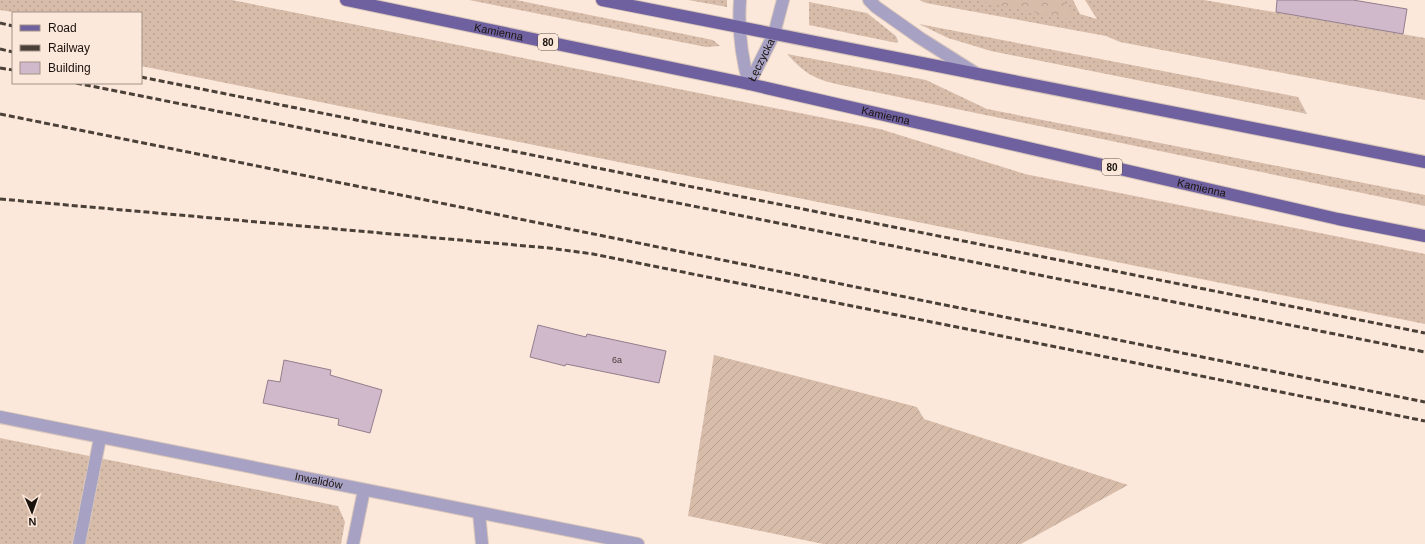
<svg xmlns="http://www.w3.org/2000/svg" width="1425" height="544" viewBox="0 0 1425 544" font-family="Helvetica,sans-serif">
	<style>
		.grass { fill: url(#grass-dots) }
		.forest { fill: url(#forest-crowns) }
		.garden { fill: url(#garden-furrows) }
		.building { fill: #d0b9ca; stroke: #927d8d }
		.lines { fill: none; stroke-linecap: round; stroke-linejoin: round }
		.minor-casing { stroke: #d8c6ba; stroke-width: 14 }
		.major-casing { stroke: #d8c6ba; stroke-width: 14 }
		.minor { stroke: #a7a1c4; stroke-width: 12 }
		.major { stroke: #6f619f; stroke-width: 12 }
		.rail { stroke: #4a4038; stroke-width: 3; stroke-dasharray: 6 3; stroke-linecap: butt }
		.labels { text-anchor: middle; stroke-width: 4; stroke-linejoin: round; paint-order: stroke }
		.number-label { font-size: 9px; fill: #483c3c }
		.shield { fill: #fce8db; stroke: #5e524a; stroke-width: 1 }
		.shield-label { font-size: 10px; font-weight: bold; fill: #1a120c }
		.street-label { font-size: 11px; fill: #1a120c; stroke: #fce8db }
	</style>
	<defs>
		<pattern id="grass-dots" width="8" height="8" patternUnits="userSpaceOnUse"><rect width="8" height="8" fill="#d7bcaa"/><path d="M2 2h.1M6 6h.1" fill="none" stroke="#b8a191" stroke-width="1.8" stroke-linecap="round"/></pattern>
		<pattern id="forest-crowns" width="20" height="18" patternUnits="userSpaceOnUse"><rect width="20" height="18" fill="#d7bcaa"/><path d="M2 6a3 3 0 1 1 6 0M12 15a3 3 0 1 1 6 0" fill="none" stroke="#b8a191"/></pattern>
		<pattern id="garden-furrows" width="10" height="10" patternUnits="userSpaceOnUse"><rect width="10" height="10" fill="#d7bcaa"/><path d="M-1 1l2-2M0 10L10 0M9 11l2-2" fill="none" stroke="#b8a191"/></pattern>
	</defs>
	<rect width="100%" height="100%" fill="#fce8db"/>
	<g class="grass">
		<path d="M0,0h232l648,129 145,45 400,80v70l-1284,-258v-53h-123l-18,-3z"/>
		<path d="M469,0h47l197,40 7,6 -14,1z"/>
		<path d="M688,0h39v7z"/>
		<path d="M919,0h154l7,14 17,5 -12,-19h119l221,38v62l-305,-58 -14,-6 -180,-33z"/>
		<path d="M809,2l58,11 29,23 2,5 -1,2 -88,-18z"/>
		<path d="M919,24l379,73 9,17 -316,-63 -43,-13z"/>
		<path d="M787,54l139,26 61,29 438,86v11l-589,-122c-25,-6 -32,-12 -49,-30z"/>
		<path d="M0,438l338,68 7,16 -4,22h-341z"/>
	</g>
	<path class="forest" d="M973,0h92l8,20z"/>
	<path class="garden" d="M714,355l203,52 7,12 204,66 -107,59h-198l-135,-28z"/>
	<g class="building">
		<path d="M1277,0h76l54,9 -4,25 -127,-22z"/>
		<path d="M538,325l48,12 1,-3 79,17 -7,32 -93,-19 -1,2 -35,-9z"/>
		<path d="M284,360l47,10 -1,5 52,15 -12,43 -32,-8 1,-6 -76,-16 5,-23 12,2z"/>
	</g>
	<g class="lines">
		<defs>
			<g id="minor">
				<path d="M740,0c-2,29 1,56 9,84"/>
				<path d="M869,0l7,7 44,31 57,36"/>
				<path id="s1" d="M749,84l25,-50 9,-34"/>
				<path id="s2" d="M0,417l638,127"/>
				<path d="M479,513l3,31"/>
				<path d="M79,544l21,-106"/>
				<path d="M353,544l11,-54"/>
			</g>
			<g id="major">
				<path id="s3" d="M346,0l403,84 589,135 87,17"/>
				<path d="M602,0l823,162"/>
			</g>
		</defs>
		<use href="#minor" class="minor-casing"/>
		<use href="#major" class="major-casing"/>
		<use href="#minor" class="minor"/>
		<use href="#major" class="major"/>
		<g class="rail">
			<path d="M0,23l13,3"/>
			<path d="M0,49l13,3"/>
			<path d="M0,68l13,2"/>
			<path d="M141,77l1284,256"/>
			<path d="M76,83l1349,269"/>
			<path d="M0,114l1425,288"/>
			<path d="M0,199l549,49 44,6 832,167"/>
		</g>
	</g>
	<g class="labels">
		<g class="number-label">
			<text x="617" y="363">6a</text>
		</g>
		<g class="shield">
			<rect x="538" y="34" width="20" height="16" rx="3"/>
			<rect x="1102" y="159" width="20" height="16" rx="3"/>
		</g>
		<g class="shield-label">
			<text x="548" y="46">80</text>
			<text x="1112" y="171">80</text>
		</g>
		<g class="street-label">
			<text dy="4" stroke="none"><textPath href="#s3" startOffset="156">Kamienna</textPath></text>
			<text dy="4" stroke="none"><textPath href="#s1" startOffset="27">Łęczycka</textPath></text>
			<text dy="4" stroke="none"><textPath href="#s3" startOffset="552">Kamienna</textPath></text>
			<text dy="4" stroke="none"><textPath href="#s3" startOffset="876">Kamienna</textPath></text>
			<text dy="4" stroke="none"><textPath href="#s2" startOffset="325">Inwalidów</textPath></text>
		</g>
	</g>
	<rect x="12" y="12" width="130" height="72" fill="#fce8db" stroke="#a29288"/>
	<rect x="20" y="25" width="20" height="6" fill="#6f619f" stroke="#a29288"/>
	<text x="48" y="32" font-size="12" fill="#1a120c">Road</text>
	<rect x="20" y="45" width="20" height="6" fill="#4a4038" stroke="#a29288"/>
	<text x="48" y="52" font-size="12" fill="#1a120c">Railway</text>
	<rect x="20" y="62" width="20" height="12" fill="#d0b9ca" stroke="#a29288"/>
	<text x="48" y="72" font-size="12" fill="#1a120c">Building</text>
	<g transform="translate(32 512) rotate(178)" stroke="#fce8db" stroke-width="3" paint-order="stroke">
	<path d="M0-3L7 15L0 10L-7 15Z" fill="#1a120c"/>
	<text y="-6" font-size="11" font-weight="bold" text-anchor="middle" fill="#1a120c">N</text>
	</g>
</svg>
